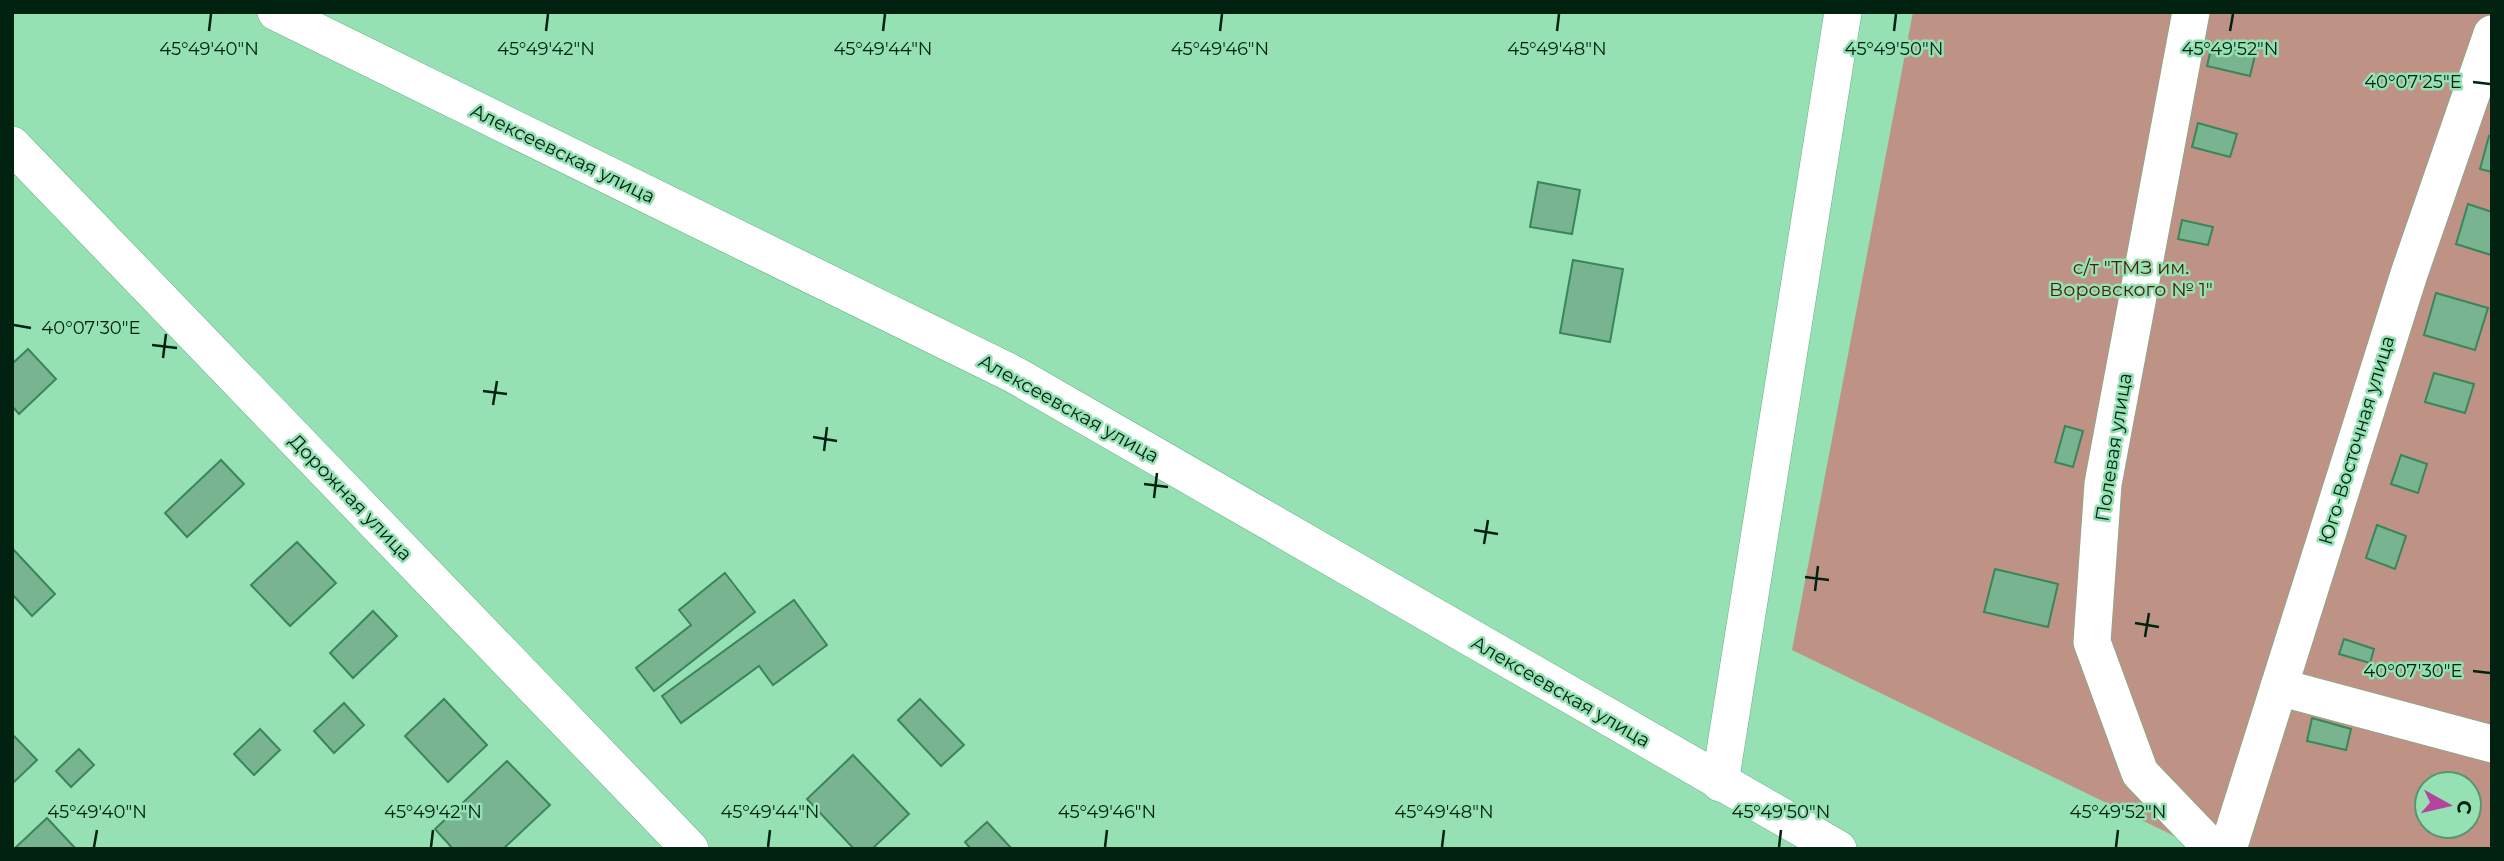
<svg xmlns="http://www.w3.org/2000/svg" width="2504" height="861" viewBox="0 0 2504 861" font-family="Montserrat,sans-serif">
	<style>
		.green { fill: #be9386; fill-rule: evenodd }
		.building { fill: #78b490; stroke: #39855c; stroke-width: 2 }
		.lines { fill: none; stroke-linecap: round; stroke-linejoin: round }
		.minor-casing { stroke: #66b186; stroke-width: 38 }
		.minor { stroke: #fff; stroke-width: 37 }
		.ticks { fill: none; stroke: #012111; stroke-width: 2.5 }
		.labels { text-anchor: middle; stroke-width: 5; stroke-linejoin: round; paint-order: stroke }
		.street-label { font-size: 19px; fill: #012111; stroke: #95e1b4 }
		.park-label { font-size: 19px; fill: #511906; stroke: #95e1b4 }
		.ticks-label { font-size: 18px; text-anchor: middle; fill: #012111; stroke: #95e1b4; stroke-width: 5; stroke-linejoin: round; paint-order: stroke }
	</style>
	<rect width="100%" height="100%" fill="#95e1b4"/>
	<path class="green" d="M1913,12h579v837h-291l-409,-199zM2427,784h42v42h-42z"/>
	<g class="building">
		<path d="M2212,45l43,10 -5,21 -43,-10z"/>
		<path d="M2198,123l39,11 -7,23 -38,-10z"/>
		<path d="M2489,136l3,1v35l-12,-3z"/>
		<path d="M1538,182l42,8 -8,44 -42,-7z"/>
		<path d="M2468,204l24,8 -1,43 -35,-11z"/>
		<path d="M2182,220l31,7 -5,18 -30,-6z"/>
		<path d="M1573,260l50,9 -13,73 -50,-9z"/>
		<path d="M2436,293l52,15 -13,42 -51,-15z"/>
		<path d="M28,349l28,30 -37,35 -7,-8v-42z"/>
		<path d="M2434,373l40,11 -9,29 -40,-11z"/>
		<path d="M2065,426l18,5 -10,36 -18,-5z"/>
		<path d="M2401,455l26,9 -9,29 -27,-9z"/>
		<path d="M221,460l23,24 -57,53 -22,-24z"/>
		<path d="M2377,525l29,11 -11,33 -29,-11z"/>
		<path d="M297,542l39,41 -46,43 -39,-41z"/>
		<path d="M12,548l43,46 -23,22 -20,-22z"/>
		<path d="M1995,569l63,15 -10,43 -64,-15z"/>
		<path d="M725,573l30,39 -101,79 -18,-23 55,-43 -12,-15z"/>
		<path d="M794,600l33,45 -54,40 -14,-19 -78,57 -19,-27z"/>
		<path d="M373,611l24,25 -44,42 -23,-25z"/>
		<path d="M2344,639l30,10 -4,14 -31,-9z"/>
		<path d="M444,699l43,46 -39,37 -43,-46z"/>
		<path d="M920,699l44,46 -23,21 -43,-46z"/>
		<path d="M344,703l20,22 -30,28 -20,-22z"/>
		<path d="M2312,718l39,11 -5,21 -39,-9z"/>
		<path d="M260,729l20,21 -26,25 -20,-21z"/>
		<path d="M14,736l23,24 -25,24v-47z"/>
		<path d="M79,749l15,16 -23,22 -15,-16z"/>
		<path d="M853,755l56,59 -37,35h-18l-47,-50z"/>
		<path d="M507,761l43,44 -47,44h-50l-18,-20z"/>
		<path d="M47,818l29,31h-62z"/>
		<path d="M987,822l25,27h-41l-6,-7z"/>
	</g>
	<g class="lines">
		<defs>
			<g id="minor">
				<path d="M276,12l739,363 823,474"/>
				<path d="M2191,12l-88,472 -11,158 48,131 73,76"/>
				<path d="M12,145l678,704"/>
				<path d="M2279,687l213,57"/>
				<path d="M1720,783l123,-771"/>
				<path d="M2228,849l181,-575 83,-240"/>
			</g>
		</defs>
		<use href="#minor" class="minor-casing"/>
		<use href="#minor" class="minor"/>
	</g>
	<path class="ticks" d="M209,31l2,-17M546,31l2,-17M883,31l2,-17M1220,31l2,-17M1557,31l2,-17M1894,31l2,-17M2230,31l3,-17M2473,82l17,2M14,325l17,3M152,345l25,3M163,358l3,-24M483,391l24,3M493,405l4,-24M813,437l24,4M824,451l3,-24M1144,484l24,3M1154,498l3,-25M1474,530l24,4M1484,544l4,-24M1805,577l24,3M1815,591l3,-25M2135,623l24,4M2145,637l4,-24M2473,671l17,2M94,847l3,-17M431,847l2,-17M768,847l2,-17M1105,847l2,-17M1442,847l2,-17M1779,847l2,-17M2116,847l2,-17"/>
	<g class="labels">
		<g class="street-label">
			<text transform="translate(563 153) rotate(26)" y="7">Алексеевская улица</text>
			<text transform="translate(1069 408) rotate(29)" y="7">Алексеевская улица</text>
			<text transform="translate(2356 440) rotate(-73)" y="7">Юго-Восточная улица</text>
			<text transform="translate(2113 447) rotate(-81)" y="7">Полевая улица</text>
			<text transform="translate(351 497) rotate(46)" y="7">Дорожная улица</text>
			<text transform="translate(1561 691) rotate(30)" y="7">Алексеевская улица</text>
		</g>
		<g class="park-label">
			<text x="2131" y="274">с/т "ТМЗ им.<tspan x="2131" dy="22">Воровского № 1"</tspan></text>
		</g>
	</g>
	<g class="ticks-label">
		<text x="209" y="55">45°49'40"N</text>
		<text x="546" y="55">45°49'42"N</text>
		<text x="883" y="55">45°49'44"N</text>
		<text x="1220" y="55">45°49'46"N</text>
		<text x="1557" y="55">45°49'48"N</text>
		<text x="1894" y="55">45°49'50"N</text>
		<text x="2230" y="55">45°49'52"N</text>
		<text x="2413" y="88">40°07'25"E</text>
		<text x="91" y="334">40°07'30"E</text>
		<text x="2413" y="677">40°07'30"E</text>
		<text x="97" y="818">45°49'40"N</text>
		<text x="433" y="818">45°49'42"N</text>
		<text x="770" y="818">45°49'44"N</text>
		<text x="1107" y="818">45°49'46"N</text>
		<text x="1444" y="818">45°49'48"N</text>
		<text x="1781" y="818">45°49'50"N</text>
		<text x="2118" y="818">45°49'52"N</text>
	</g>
	<rect width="2504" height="861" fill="none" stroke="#012111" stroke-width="28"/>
	<g transform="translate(2448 805) rotate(98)"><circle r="33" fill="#95e1b4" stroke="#5a9473" stroke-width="2"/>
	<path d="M0-5L12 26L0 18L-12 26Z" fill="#b5429c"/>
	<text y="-10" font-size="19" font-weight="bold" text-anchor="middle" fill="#012111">С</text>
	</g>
</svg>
